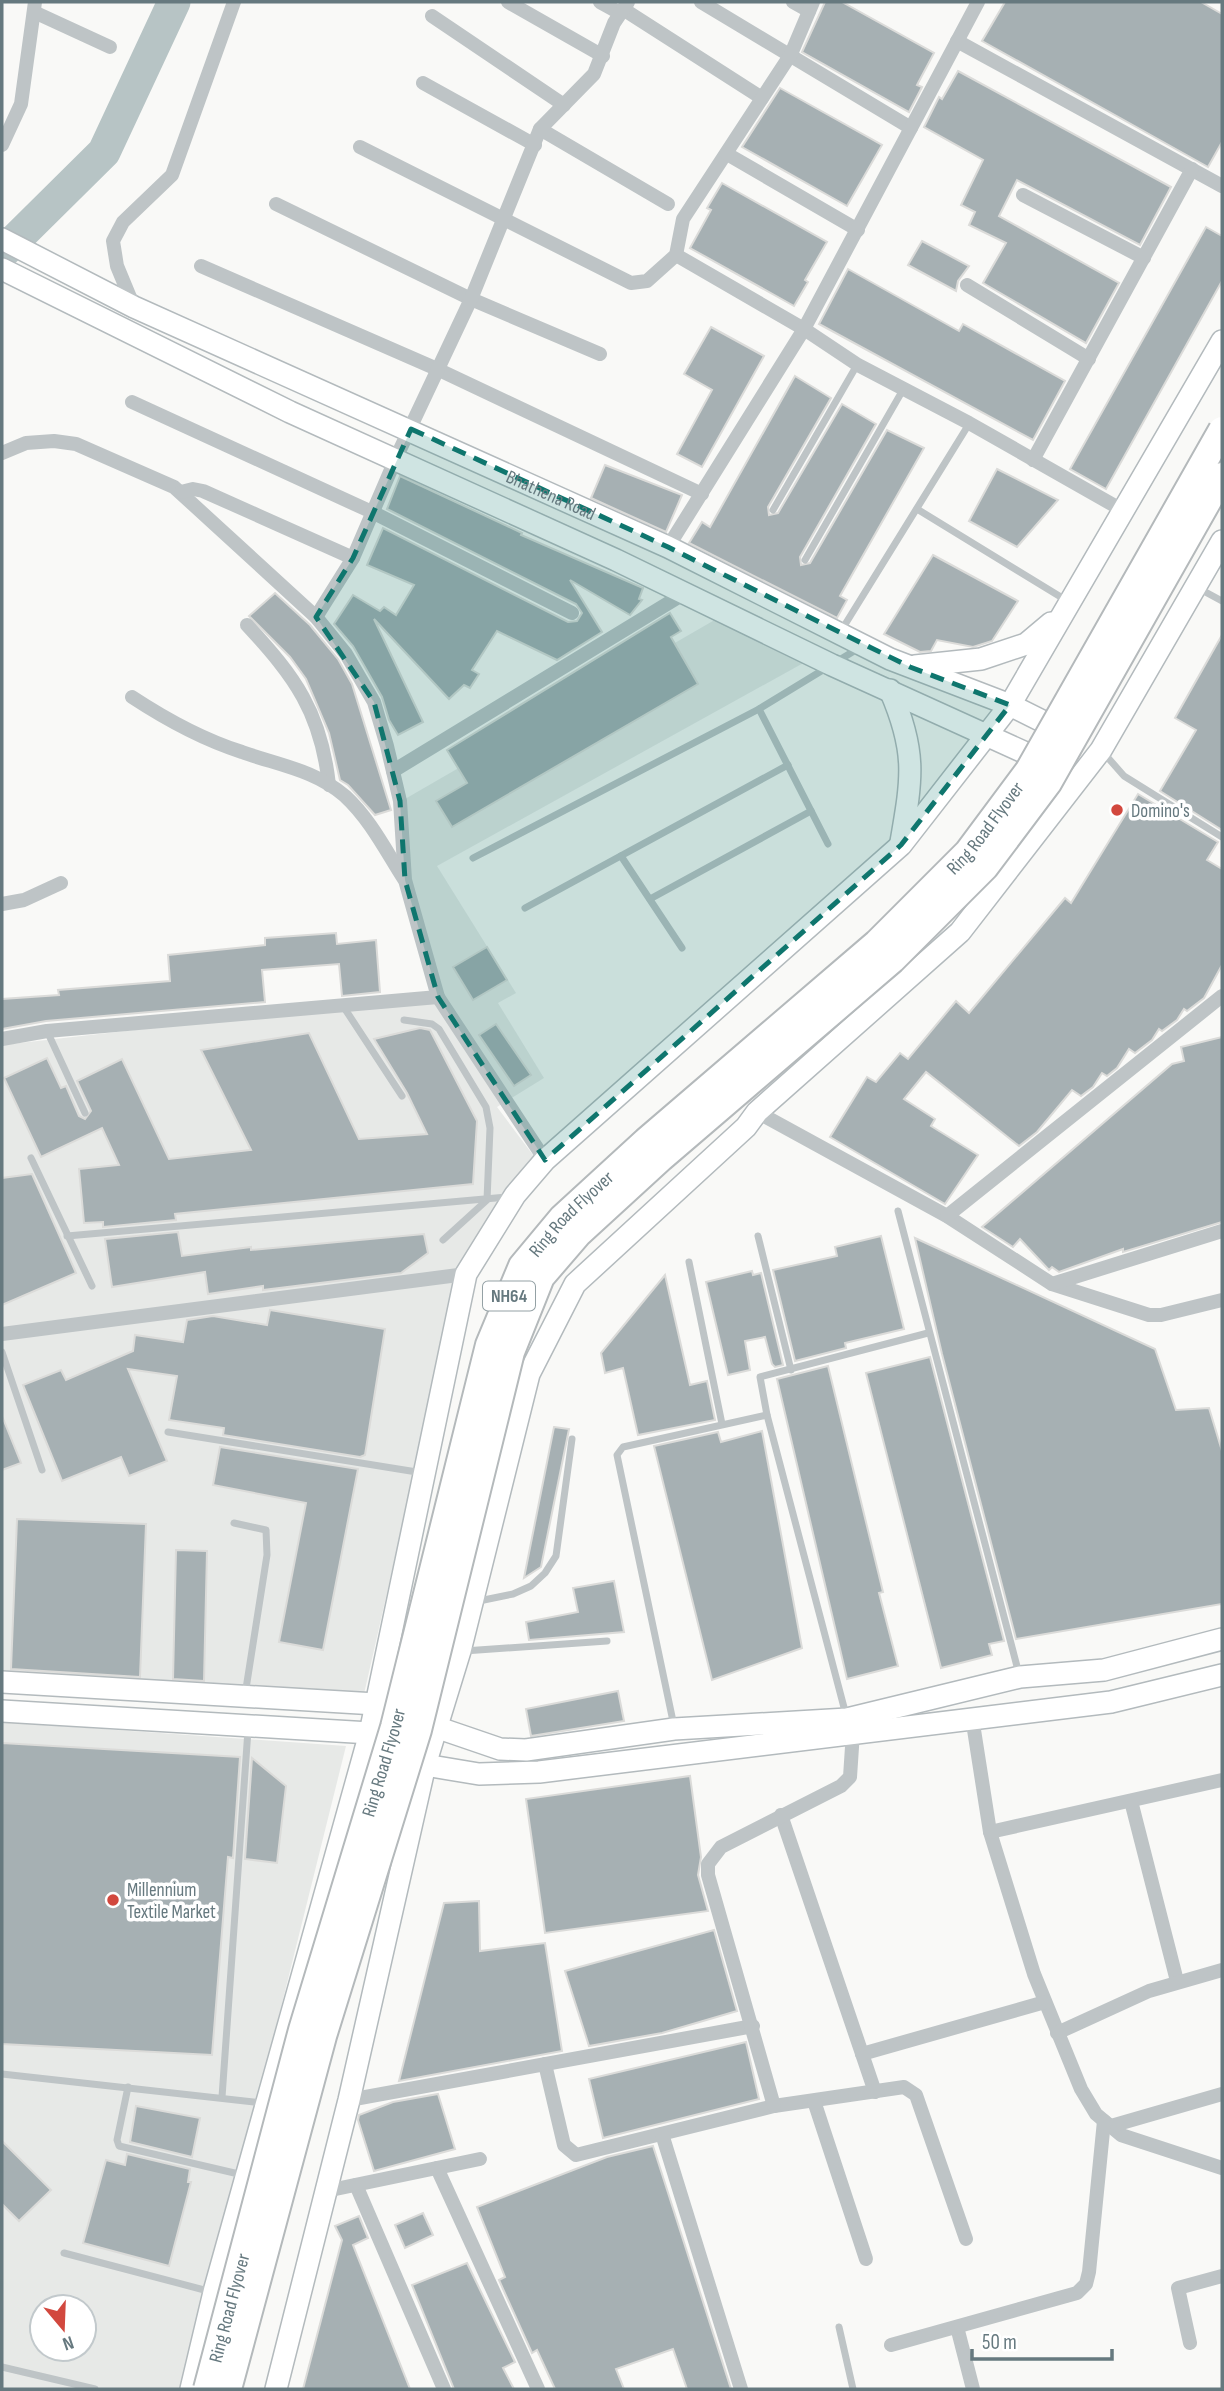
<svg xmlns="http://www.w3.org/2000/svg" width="1224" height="2391" viewBox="0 0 1224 2391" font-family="'Sofia Sans Condensed',sans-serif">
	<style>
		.built { fill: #e7e9e7; fill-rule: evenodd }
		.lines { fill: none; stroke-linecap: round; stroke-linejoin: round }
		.river { stroke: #b7c4c5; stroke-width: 33 }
		.building { fill: #a6b0b3; stroke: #dbdbd9; stroke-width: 2 }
		.secondary-casing { stroke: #b3babd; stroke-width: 24 }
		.lane { stroke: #bec4c6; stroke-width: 7 }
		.street { stroke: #bec4c6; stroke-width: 14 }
		.secondary { stroke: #fff; stroke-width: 21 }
		.highway-bridge-casing { stroke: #b4b9bb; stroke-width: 30; stroke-linecap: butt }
		.highway-bridge { stroke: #fff; stroke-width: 26 }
		.marked { fill: #0f766e; fill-opacity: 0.2; stroke: #0f766e; stroke-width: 5; stroke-dasharray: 14 9; stroke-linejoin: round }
		.poi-dot { fill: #d2483e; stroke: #fff; stroke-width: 2.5 }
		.labels { text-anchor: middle; stroke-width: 7; stroke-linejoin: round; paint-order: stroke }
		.shield { fill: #fff; stroke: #94a1a5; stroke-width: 2 }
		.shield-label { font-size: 18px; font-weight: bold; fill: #66797f }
		.street-label { font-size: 19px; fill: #66797f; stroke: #fff }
		.poi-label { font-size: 19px; fill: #66797f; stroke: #fff; text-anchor: start }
	</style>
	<rect width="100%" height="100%" fill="#f9f9f7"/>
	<g class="built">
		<path d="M718,618l89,43 -370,205 79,127 -18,10 46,75 -47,29 39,52 -75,108 -97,427 -362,-16v-633l440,-50 -32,-117 -5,-79z"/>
		<path d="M2,1722l344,24 -160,643h-184zM42,2307h42v42h-42z"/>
	</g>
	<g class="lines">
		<path class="river" d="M2,253l102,-101 70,-150"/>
	</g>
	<g class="building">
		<path d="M825,2h17l92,51 -17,32 5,2 -13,25 -107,-60z"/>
		<path d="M1005,2h196l21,12v128l-14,25 -226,-126z"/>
		<path d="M958,71l213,116 -31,58 -123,-65 -18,36 120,67 -33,60 -103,-60 23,-40 -37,-18 6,-13 -14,-7 22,-45 -59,-33 15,-30 3,2z"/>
		<path d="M780,88l102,57 -35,61 -105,-59z"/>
		<path d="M722,183l105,59 -22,38 3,2 -14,24 -104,-58 21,-38 -4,-2z"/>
		<path d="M1206,227l16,9v45l-116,208 -36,-20z"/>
		<path d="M922,241l47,25 -11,15 -2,10 -48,-26z"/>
		<path d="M848,269l111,62 4,-7 102,57 -32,59 -214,-116z"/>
		<path d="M711,327l53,29 -62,111 -25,-13 35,-64 -28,-16z"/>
		<path d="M795,376l36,22 -63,109 1,8 9,-2 64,-109 34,20 -76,133 1,8 9,-2 77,-133 37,18 -84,148 7,4 -10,18 -148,-75 13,-21 8,5z"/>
		<path d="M605,465l77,30 -16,37 -75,-34z"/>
		<path d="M997,469l61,31 -41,47 -48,-26z"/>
		<path d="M400,476l122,57 -1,2 122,53 -4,11 3,1 -12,15 -60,-35 32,52 -45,28 -60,-29 -25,39 7,4 -9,14 -6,-3 -15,14 -75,-80 49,103 -25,13 -9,-15 -7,-23 -29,-51 -19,-22 19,-29 27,16 4,-4 12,8 18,-30 -47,-20 16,-37 185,94 9,-1 5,-8 -6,-9 -189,-95z"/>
		<path d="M933,555l85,46 -26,40 -19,6 -36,-7 -6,11 -11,1 -36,-18z"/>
		<path d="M275,593l35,32 28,34 14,25 39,126 -16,5 -27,-30 -8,-5 -11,-47 -23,-54 -16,-22 -41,-41z"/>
		<path d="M670,613l11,18 -10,6 27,47 -246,143 -16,-26 31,-18 -20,-33z"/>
		<path d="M1222,635v195l-62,-39 36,-61 -21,-12z"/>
		<path d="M1138,794l80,48 -11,18 15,9v96l-18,33 -17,13 -3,-2 -7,11 -15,11 -3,-2 -7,11 -17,13 -6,-4 -12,19 -10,8 -5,-3 -9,14 -12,9 -9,-6 -35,42 -18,14 -93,-74 -22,27 31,20 -4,7 47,29 -33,49 -115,-67 37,-60 9,5 24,-29 8,6 48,-58 13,12 96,-115 6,5z"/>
		<path d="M336,933l1,11 39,-4 4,52 -38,4 -3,-32 -77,6 3,32 -219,19 -44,8v-30l57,-4 -1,-5 112,-9 -2,-26 97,-10v-7z"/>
		<path d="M487,947l20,33 -34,20 -20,-33z"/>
		<path d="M496,1024l35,51 -17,11 -35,-51z"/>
		<path d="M420,1028l10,2 47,91 -4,63 -298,30 1,6 -73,7v-5l-19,1 -5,-54 40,-4 -17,-37 -61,29 -37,-79 43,-20 14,30 5,-2 13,30 6,3 6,-8 -14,-30 45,-22 47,100 82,-9 -50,-100 108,-17 50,106 68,-5 -20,-41 -33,-54z"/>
		<path d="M1222,1037v185l-99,30v-3l-64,23 -7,-5 -3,3 -29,-31 -7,8 -31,-20 190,-163 12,-3 -3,-14z"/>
		<path d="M32,1174l44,99 -74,32v-127z"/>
		<path d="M178,1232l4,24 69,-9v3l173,-16 4,19 -27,20 -138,17v-4l-55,8 -3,-22 -93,15 -7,-48z"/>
		<path d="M881,1236l23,93 -59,14 1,5 -51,13 -22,-91 64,-14 -2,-9z"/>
		<path d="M915,1238l240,111 21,61 33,-2 13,43v153l-206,35 -74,-285z"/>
		<path d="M752,1271l1,4 8,-2 22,92 -8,2 -3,-3 -7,-27 -20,4 5,29 -22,5 -22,-93z"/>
		<path d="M665,1275l25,110 17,-4 8,39 -77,15 -15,-67 -18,5 -4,-20z"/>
		<path d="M270,1310l115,19 -20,126 -5,2 -137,-22 1,-7 -55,-8 8,-44 -49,-7 39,92 -38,15 -8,-19 -59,24 -39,-96 38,-15 5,10 67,-29 2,-16 48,7 4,-22 26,-4 54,9z"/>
		<path d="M930,1357l74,284 -15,3 3,11 -51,13 -75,-295z"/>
		<path d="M828,1366l55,226 -4,1 19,73 -51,13 -70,-300z"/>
		<path d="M2,1416l19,47 -19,7z"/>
		<path d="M554,1427l15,2 -28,138 -17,11z"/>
		<path d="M762,1431l40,217 -90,32 -58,-234 64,-14 3,10z"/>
		<path d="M220,1447l138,22 -35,181 -44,-8 27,-139 -93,-18z"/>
		<path d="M17,1519l129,5 -6,153 -129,-8z"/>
		<path d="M176,1550l31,1 -3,130 -31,-2z"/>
		<path d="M614,1581l10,51 -95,8 -3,-18 52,-10 -5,-24z"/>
		<path d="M618,1691l6,30 -93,15 -5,-27z"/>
		<path d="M2,1743l238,14 -7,101 -5,-1 -16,198 -210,-11z"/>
		<path d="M252,1758l34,28 -9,77 -32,-4z"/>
		<path d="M690,1776l11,81 -3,18 10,36 -163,22 -19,-134z"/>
		<path d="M479,1901l1,50 65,-8 17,108 -163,30 45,-178z"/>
		<path d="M714,1930l23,81 -75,22 -73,13 -24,-75z"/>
		<path d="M746,2042l13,57 -156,39 -14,-59z"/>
		<path d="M438,2094l17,55 -81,22 -16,-51 1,-5 34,-13z"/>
		<path d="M136,2106l64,12 -8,39 -62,-15z"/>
		<path d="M2,2141l49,49 -32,31 -17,-17z"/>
		<path d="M653,2146l78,243h-44l-14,-40 -57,20 8,20h-69l-18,-39 -5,3 -33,-73 6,-3 -28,-70 130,-50z"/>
		<path d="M127,2154l63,15 -2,13h3l-22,84 -86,-23 23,-83 19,5z"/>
		<path d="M423,2213l10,22 -28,13 -10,-23z"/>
		<path d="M359,2216l9,22 -15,7 57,144h-107l39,-149 -7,-14z"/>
		<path d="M467,2263l48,99 -12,6 11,21h-60l-42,-104z"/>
	</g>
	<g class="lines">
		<defs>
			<g id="secondary">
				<path id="s1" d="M2,239l132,68 534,240 222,112 120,46 58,29"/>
				<path d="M2,269l288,143 326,148 216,105 218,99"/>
				<path d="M915,666l66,-7 45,-15 25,-21"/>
				<path d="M890,690c27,62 22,88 11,152"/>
				<path d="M2,1682l374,22 12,5"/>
				<path d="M2,1711l368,22 12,7"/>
				<path d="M424,1723l76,26 26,1 148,-21 173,-10 173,-42 84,-7 118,-31"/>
				<path d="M416,1760l9,5 54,9 60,-2 572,-70 111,-27"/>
				<path d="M191,2389l24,-101 155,-555 96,-459 49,-79 30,-35 356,-315 109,-140 212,-364"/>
				<path d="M276,2389l73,-289 76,-335 35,-114 69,-277 46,-90 171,-157 11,-15 203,-180 141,-182 121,-209"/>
			</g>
		</defs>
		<use href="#secondary" class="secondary-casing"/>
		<g class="lane">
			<path d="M917,509l152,93"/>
			<path d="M773,510l84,-145"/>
			<path d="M805,560l99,-172"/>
			<path d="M1198,588l24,13"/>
			<path d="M841,631l128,-207"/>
			<path d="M759,709l69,135"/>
			<path d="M1102,751l22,25 98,61"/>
			<path d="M621,856l61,92"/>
			<path d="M473,858l286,-149 100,-61"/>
			<path d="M650,899l161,-88"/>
			<path d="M525,908l263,-143"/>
			<path d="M343,1006l59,90"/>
			<path d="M404,1020l28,4 7,5 47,78 4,21 -3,72 -44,40"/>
			<path d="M47,1031l38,82"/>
			<path d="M31,1158l61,128"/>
			<path d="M898,1211l121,463"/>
			<path d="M67,1236l440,-39"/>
			<path d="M758,1236l33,134"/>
			<path d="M689,1262l33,162"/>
			<path d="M2,1352l40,118"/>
			<path d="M767,1415l79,300"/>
			<path d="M168,1432l255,41"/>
			<path d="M234,1523l32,7 1,25 -22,140"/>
			<path d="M474,1602l39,-8 18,-8 14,-13 11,-17 16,-117"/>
			<path d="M464,1651l143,-10"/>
			<path d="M674,1726l-57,-271 6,-8 144,-32 -7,-38 168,-44"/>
			<path d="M2,2074l261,29"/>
			<path d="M128,2087l-11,53 2,6 124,29"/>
			<path d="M222,2097l26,-367"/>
			<path d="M64,2253l148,39"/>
			<path d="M839,2327l14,62"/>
			<path d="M2,2367l93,22"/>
		</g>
		<g class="street">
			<path d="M508,2l95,54"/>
			<path d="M600,2l20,11"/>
			<path d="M701,2l210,126"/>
			<path d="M793,2l16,9"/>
			<path d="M623,9l139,89"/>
			<path d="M34,12l76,35"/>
			<path d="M432,16l132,89"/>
			<path d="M957,41l265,145"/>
			<path d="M423,83l112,62"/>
			<path d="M540,129l128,75"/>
			<path d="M2,145l19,-41 14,-102"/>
			<path d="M360,147l271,136 16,-2 29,-26 7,-36 108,-165 22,-52"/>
			<path d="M727,154l131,76"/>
			<path d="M1023,195l121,63"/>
			<path d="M276,204l195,95 129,55"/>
			<path d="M676,255l128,74 54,36 111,58 155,88"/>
			<path d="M201,266l236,103 265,125"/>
			<path d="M967,285l122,74"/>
			<path d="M134,307l-17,-41 -4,-25 10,-19 49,-47 62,-173"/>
			<path d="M132,402l240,110 200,101"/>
			<path d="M2,453l24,-10 28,-2 22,3 98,43 142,130 30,37 28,48 13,44 13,55 5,79 33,117 107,163"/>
			<path d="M1033,460l159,-291"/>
			<path d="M181,492l12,-3 10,2 150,67"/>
			<path d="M668,547l136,-218 174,-327"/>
			<path d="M316,617l37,-59 43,-100 75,-159 69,-170 54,-55 20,-51 14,-21"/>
			<path d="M247,625c48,52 74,87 82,160"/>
			<path d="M132,697c35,23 69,42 110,55 36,13 73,18 103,44 25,23 41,55 59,83"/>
			<path d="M393,771l292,-178"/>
			<path d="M2,904l22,-4 37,-17"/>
			<path d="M2,1039l45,-8 391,-34"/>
			<path d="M757,1112l190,104 105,68 97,31h12l61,-15"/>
			<path d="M947,1216l275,-220"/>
			<path d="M1052,1284l170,-53"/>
			<path d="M2,1334l464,-60"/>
			<path d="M972,1717l18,115 44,142 47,115 15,25 25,21 101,33"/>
			<path d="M1131,1801l46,180"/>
			<path d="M781,1815l94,277"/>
			<path d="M990,1832l232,-52"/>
			<path d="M1057,2033l92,-42 73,-21"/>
			<path d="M862,2054l183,-52"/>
			<path d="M545,2064l19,81 12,10 198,-49 130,-19 12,8 50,144"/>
			<path d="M349,2100l404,-74"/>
			<path d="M814,2101l52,158"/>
			<path d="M774,2106l-66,-231v-11l13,-17 120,-61 9,-9 3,-45"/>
			<path d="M1111,2126l111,-32"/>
			<path d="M662,2134l79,255"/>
			<path d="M437,2168l101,221"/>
			<path d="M356,2185l88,204"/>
			<path d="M326,2191l154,-32"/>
			<path d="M957,2327l16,62"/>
			<path d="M1190,2343l-12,-55 44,-12"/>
			<path d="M891,2345l186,-52 9,-9 3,-12 15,-151"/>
		</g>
		<use href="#secondary" class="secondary"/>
		<defs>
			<g id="highway-bridge">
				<path id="s2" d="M207,2389l95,-359 92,-303 95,-382 33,-79 40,-48 84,-77 231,-198 91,-91 61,-82 193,-340"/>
				<path d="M228,2389l95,-353 95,-306 93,-378 30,-75 37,-43 83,-76 231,-198 93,-93 63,-84 174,-307"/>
			</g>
		</defs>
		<use href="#highway-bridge" class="highway-bridge-casing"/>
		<use href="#highway-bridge" class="highway-bridge"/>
	</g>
	<path class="marked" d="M411,429l257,118 242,120 100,38 -109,140 -356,315 -107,-163 -33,-117 -5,-79 -26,-99 -58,-85 37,-59z"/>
	<g class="poi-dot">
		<circle cx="1117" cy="810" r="7"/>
		<circle cx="113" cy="1900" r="7"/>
	</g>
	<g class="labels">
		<rect class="shield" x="483" y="1281.5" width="52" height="29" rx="5"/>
		<g class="shield-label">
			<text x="509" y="1302">NH64</text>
		</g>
		<g class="street-label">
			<text dy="7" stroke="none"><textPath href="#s1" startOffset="606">Bhathena Road</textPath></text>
			<text dy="7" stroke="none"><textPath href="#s2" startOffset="1806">Ring Road Flyover</textPath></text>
			<text dy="7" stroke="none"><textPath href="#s2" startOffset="1239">Ring Road Flyover</textPath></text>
			<text dy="7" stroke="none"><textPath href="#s2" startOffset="651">Ring Road Flyover</textPath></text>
			<text dy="7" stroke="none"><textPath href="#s2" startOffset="84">Ring Road Flyover</textPath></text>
		</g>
		<g class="poi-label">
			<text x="1131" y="817">Domino's</text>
			<text x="127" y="1896">Millennium<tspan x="127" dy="22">Textile Market</tspan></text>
		</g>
	</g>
	<rect width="1224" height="2391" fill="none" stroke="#66797f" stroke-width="7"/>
	<g transform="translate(63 2328) rotate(161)"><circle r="33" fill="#ffffff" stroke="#c2c9cc" stroke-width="2"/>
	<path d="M0-5L12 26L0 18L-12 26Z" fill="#d2483e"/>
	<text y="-10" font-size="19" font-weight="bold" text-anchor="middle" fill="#66797f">N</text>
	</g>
	<path d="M972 2349v10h140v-10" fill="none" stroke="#66797f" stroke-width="3.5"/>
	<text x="982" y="2349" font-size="21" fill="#66797f" stroke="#ffffff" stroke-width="5" paint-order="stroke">50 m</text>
</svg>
